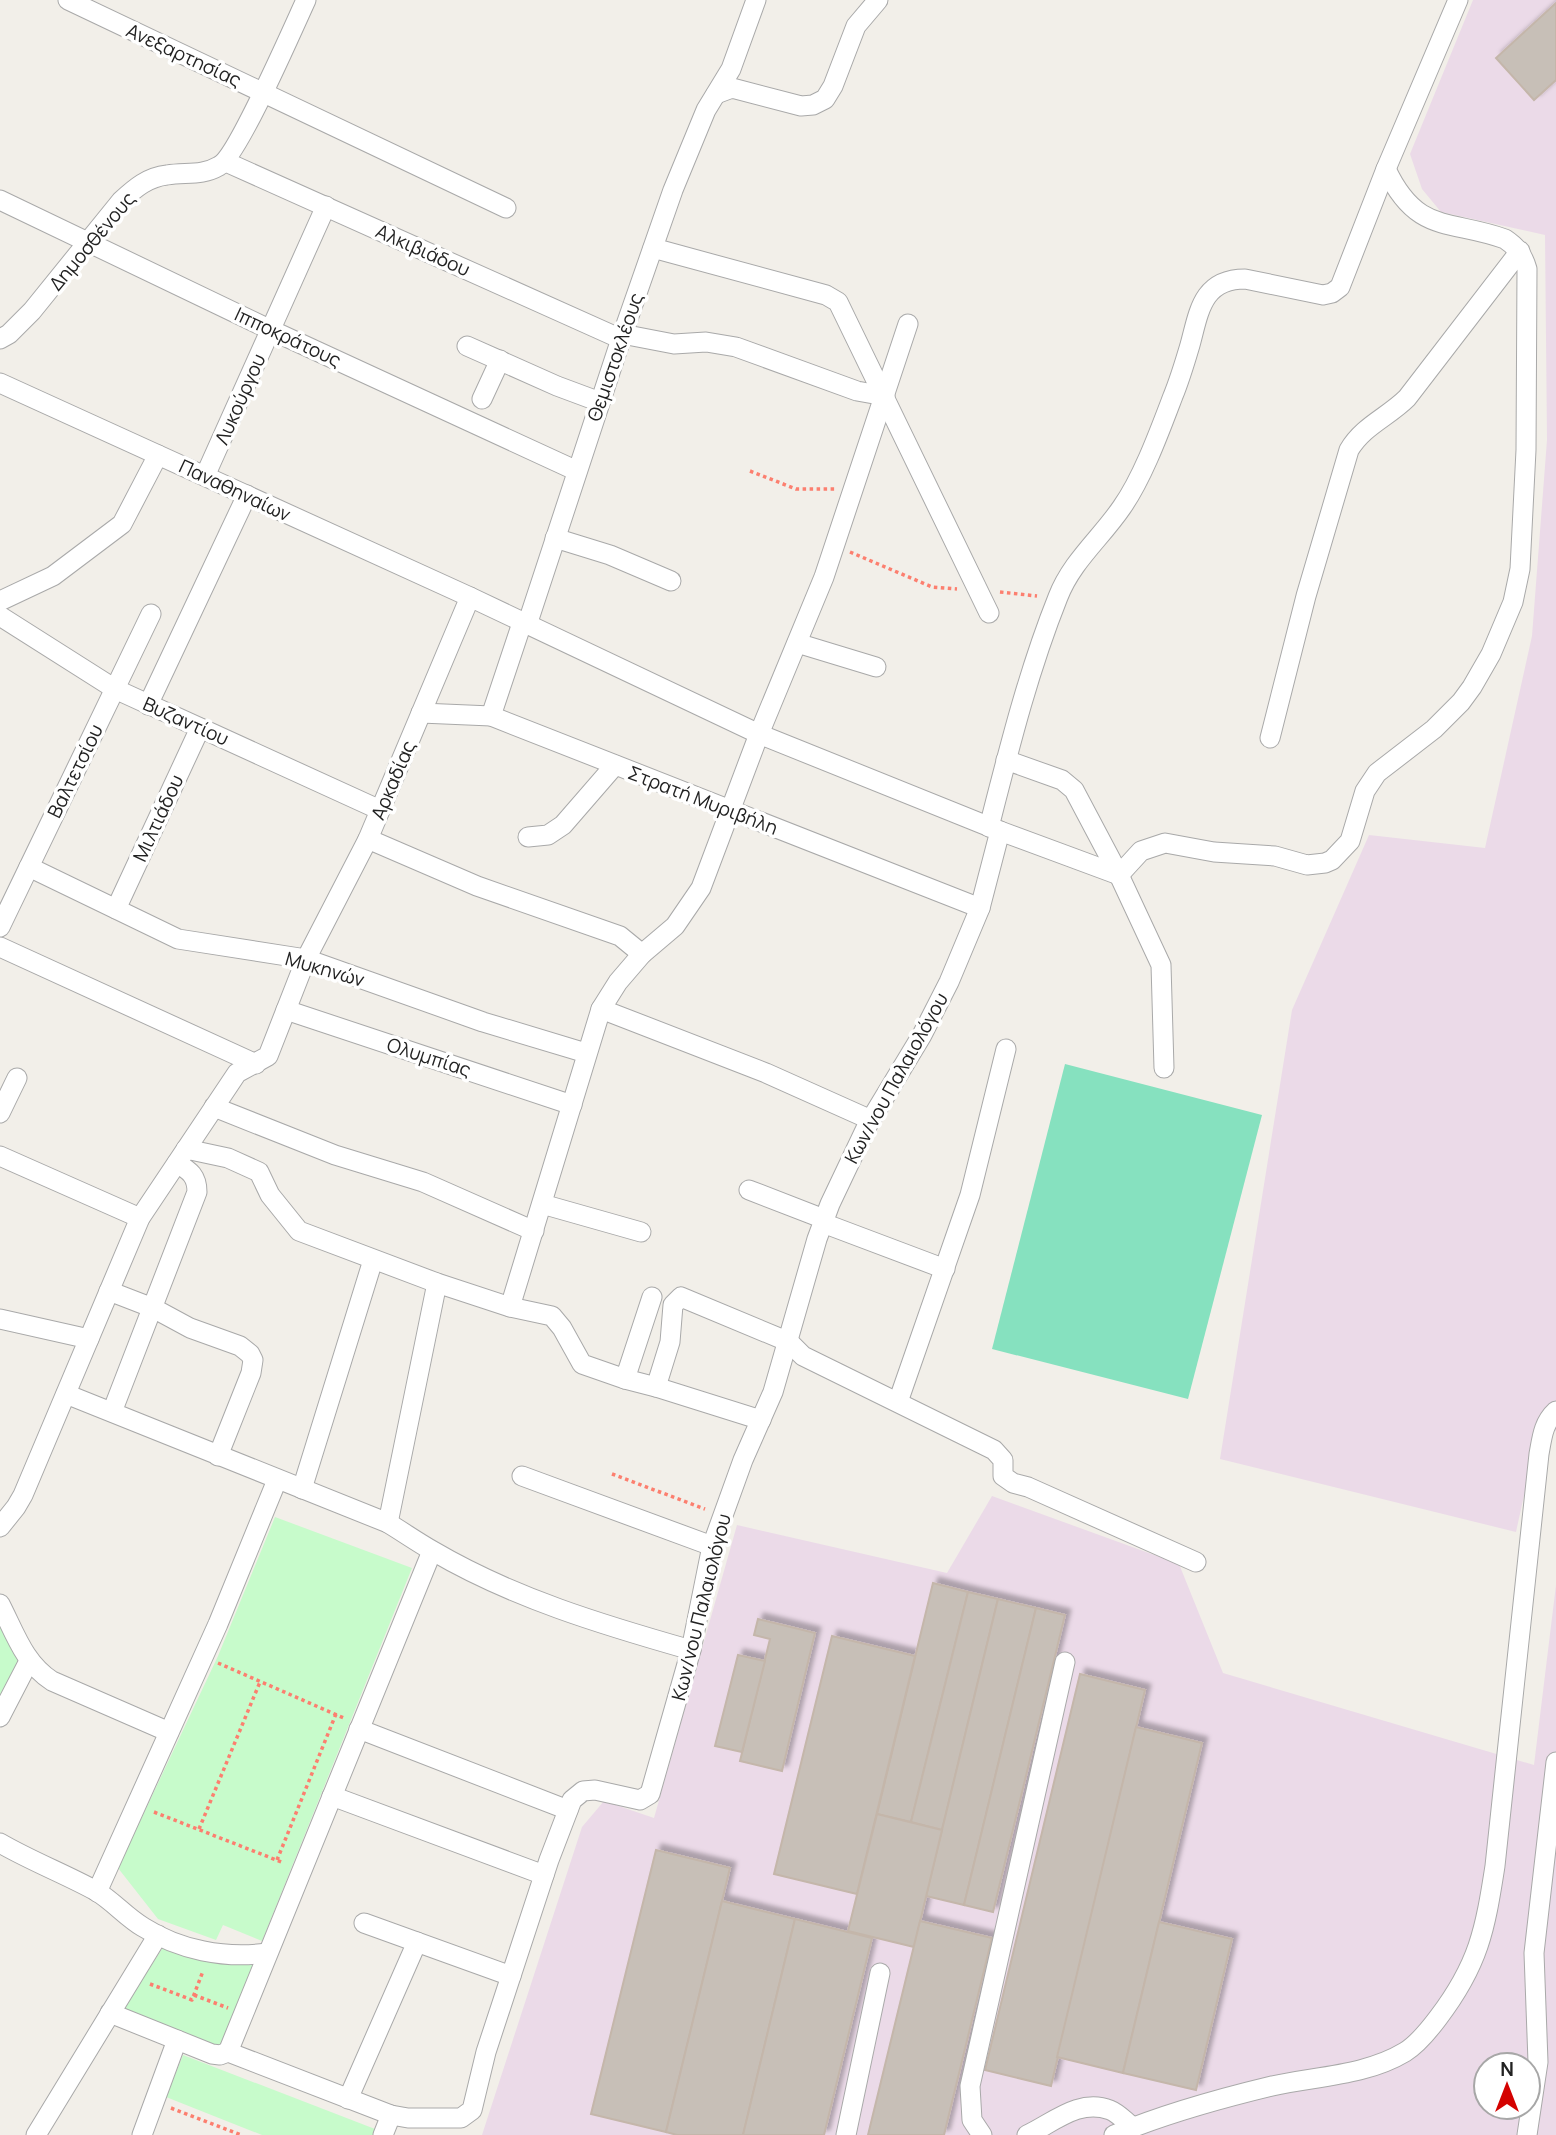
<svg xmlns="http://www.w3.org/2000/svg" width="1556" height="2135" viewBox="0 0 1556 2135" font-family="Manrope,sans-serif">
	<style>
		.industrial { fill: #ebdae8; fill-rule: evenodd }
		.park { fill: #c7fbcb }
		.pitch { fill: #86e1bf }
		.building { fill: #c7bfb7; stroke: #c4b6aa; stroke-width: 2; filter: url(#shadow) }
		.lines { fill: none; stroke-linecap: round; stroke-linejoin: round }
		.minor-casing { stroke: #a9a9a9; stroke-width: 21 }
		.path { stroke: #fc7f6f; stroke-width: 3.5; stroke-dasharray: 3.5 3.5; stroke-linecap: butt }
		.minor { stroke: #fff; stroke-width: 19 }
		.labels { text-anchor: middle; stroke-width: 7; stroke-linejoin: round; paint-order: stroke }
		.street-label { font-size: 19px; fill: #222; stroke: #fff }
	</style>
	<defs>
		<filter id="shadow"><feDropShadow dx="5.5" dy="-5.5" stdDeviation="2" flood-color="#0004"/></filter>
	</defs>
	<rect width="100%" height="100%" fill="#f2efe9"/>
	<g class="industrial">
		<path d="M1473,0h83v1431l-16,-9 -24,110 -296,-73 72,-449 77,-175 116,13 47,-212 15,-196 -2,-205 -104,-23 -19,-23 -12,-35z"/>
		<path d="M992,1496l187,68 44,109 311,92 22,-180v550h-1074l100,-308 22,-26 50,17 83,-293 210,48zM1486,2065h42v42h-42z"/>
	</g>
	<g class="park">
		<path d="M275,1517l137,51 -150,373 -39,-16 -7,15 -58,-21 -40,-51 100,-212z"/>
		<path d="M0,1623l20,34 -20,39z"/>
		<path d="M165,1944l90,18 -32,81 -9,4 -91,-37z"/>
		<path d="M183,2055l192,74 -2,6h-111l-96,-38z"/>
	</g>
	<path class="pitch" d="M1065,1064l197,51 -74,284 -196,-50z"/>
	<g class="building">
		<path d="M1556,3v77l-22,20 -38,-42z"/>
		<path d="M933,1583l35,9 -57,230 -34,-8z"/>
		<path d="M968,1592l30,7 -56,231 -31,-8z"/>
		<path d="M998,1599l38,9 -72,297 -38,-9z"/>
		<path d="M1036,1608l29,7 -72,297 -29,-7z"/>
		<path d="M758,1619l57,14 -33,138 -42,-10 30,-122 -16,-4z"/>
		<path d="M832,1636l83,20 -58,238 -83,-20z"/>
		<path d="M738,1655l27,6 -23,91 -27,-6z"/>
		<path d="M1080,1674l65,16 -94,396 -66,-16z"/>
		<path d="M1136,1727l66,16 -79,330 -66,-16z"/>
		<path d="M877,1814l65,16 -28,117 -66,-16z"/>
		<path d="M656,1850l74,18 -64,264 -75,-18z"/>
		<path d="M722,1901l73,18 -52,216h-66l-11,-3z"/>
		<path d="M795,1919l77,19 -48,197h-81z"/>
		<path d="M920,1921l72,17 -48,197h-76z"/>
		<path d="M1159,1922l73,17 -36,151 -73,-17z"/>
	</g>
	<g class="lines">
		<defs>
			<g id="minor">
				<path d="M68,0l438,208"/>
				<path d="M716,94l16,-6 69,18 12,-1 12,-6 8,-13 23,-60 22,-26"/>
				<path d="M226,162l395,177"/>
				<path d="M0,200l271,130 306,141"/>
				<path d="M653,248l173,47 12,7 151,311"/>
				<path d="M622,334l52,10 32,-2 30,5 121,44 28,5"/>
				<path d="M0,339l9,-5 23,-23 89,-110c14,-13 27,-24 46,-26 19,-3 35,1 52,-9 18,-9 75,-140 87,-166"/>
				<path d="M467,346l90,40 43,16"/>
				<path d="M0,383l470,214 289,137 241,97 119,44 22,-24 24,-8 49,9 61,4 32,9 18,-2 7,-3 18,-19 15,-50 12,-18 57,-44 27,-27 11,-15 19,-33 22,-52 7,-33 6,-119 1,-181c-4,-14 -10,-22 -22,-30 -55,-20 -88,-4 -119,-70"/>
				<path d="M482,399l18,-39"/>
				<path d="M205,476l121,-270"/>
				<path d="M555,538l55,17 61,26"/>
				<path d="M0,601l53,-25 69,-52 36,-69"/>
				<path d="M0,616l115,73 265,121"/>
				<path d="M527,625l94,-286 52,-149 33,-80 25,-41 25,-69"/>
				<path d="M797,643l79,24"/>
				<path d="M148,705l99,-210"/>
				<path d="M421,713l70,3 489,192"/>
				<path d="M491,716l31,-93"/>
				<path d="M1270,738l36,-142 43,-146c14,-24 39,-33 58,-52l113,-147"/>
				<path d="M1006,760l56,20 12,10 45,85 42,90 3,103"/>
				<path d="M989,827c20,-78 39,-155 69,-230 14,-36 43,-59 64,-90 21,-30 38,-77 51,-111 7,-17 12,-34 17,-51 9,-33 12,-66 55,-66l78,16 9,-2 8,-6 46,-118 72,-169"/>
				<path d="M528,837l20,-2 15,-10 52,-60"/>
				<path d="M368,839l109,47 143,50 22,18"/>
				<path d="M29,867l149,72 128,20 177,63 103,31"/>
				<path d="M116,909l84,-181"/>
				<path d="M0,927l151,-313"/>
				<path d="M0,947l256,117"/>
				<path d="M601,1009l165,64 105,47"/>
				<path d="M286,1010l286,95"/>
				<path d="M214,1107l121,48 88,27 111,49"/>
				<path d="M0,1113l17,-35"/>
				<path d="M186,1149l42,9 31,14 11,23 29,36 138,52 73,24 42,9 10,12 20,36 43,15 27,-82"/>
				<path d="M0,1156l140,62"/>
				<path d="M749,1190l75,29"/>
				<path d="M542,1204l99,28"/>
				<path d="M823,1223l122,46"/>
				<path d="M109,1291l44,17 37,20 50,18 10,8 3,6 -2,13 -33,83"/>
				<path d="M510,1307l91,-298 17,-27 24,-28 33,-28 26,-38 58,-154 65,-157 84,-253"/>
				<path d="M0,1319l89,20"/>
				<path d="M625,1379l31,8 14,-45 3,-37 8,-8 108,45 14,14 191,94 9,10v16l10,7 15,4 168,75"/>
				<path d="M656,1387l105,33"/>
				<path d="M66,1394l322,129c15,9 29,19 45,28 80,47 170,74 258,99"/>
				<path d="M898,1402l72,-207 36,-146"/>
				<path d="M112,1412l85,-220c0,-16 -7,-21 -20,-29"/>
				<path d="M522,1476l190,70"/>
				<path d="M302,1489l71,-229"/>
				<path d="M388,1523l49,-240"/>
				<path d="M0,1527l16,-20 7,-12 117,-277 97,-145 31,-17 38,-97 62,-120 102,-242"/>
				<path d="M0,1604c15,29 24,59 52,77l117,51"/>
				<path d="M0,1717l29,-56"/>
				<path d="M359,1729l209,81"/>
				<path d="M332,1796l212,79"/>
				<path d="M0,1843c31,18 65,31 96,48 17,10 30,26 47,36 36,23 82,32 124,26"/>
				<path d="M97,1892l121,-268 59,-144"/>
				<path d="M364,1923l147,53"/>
				<path d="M110,2013l102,41 8,1 8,-3 163,63 17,3h53l11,-8 14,-58 63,-192 23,-60 11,-9 12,-1 45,10 10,-6 41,-144 21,-104 31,-86 30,-68 44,-153 13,-35 37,-78 55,-91 27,-53 31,-74 20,-77"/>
				<path d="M228,2052l204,-501"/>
				<path d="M348,2099l69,-157"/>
				<path d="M36,2135l122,-200"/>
				<path d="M142,2135l35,-95"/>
				<path d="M383,2135l8,-20"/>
				<path d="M846,2135l34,-162"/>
				<path d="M982,2135l-10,-15 -2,-34 95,-424"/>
				<path d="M1027,2135c26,-12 52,-37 83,-25 8,3 16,12 23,17"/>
				<path d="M1114,2135c50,-21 104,-36 158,-49 44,-10 93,-10 133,-34 13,-8 24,-22 33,-34 41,-54 47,-88 57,-152l44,-412c3,-16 4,-31 17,-43"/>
				<path d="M1527,2135l11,-73 -4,-109 22,-191"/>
			</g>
		</defs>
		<use href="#minor" class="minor-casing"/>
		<g class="path">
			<path d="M750,471l46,18h39"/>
			<path d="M850,552l82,35 25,2"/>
			<path d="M1000,592l37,4"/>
			<path d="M612,1474l93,35"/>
			<path d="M218,1663l128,56"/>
			<path d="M154,1812l130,51"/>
			<path d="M199,1829l61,-147"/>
			<path d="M277,1860l59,-146"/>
			<path d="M150,1984l42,16 11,-29"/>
			<path d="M194,1995l34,13"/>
			<path d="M171,2108l70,27"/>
		</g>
		<use href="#minor" class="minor"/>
	</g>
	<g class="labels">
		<g class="street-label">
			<text transform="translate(184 55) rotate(25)" y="7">Ανεξαρτησίας</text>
			<text transform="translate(92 241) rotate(-50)" y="7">Δημοσθένους</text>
			<text transform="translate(423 250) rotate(24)" y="7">Αλκιβιάδου</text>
			<text transform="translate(288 337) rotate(25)" y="7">Ιπποκράτους</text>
			<text transform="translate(615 357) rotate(-71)" y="7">Θεμιστοκλέους</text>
			<text transform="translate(240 399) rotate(-66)" y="7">Λυκούργου</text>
			<text transform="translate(235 490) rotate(25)" y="7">Παναθηναίων</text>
			<text transform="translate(186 721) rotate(24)" y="7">Βυζαντίου</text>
			<text transform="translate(75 771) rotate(-64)" y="7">Βαλτετσίου</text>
			<text transform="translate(393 780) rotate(-67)" y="7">Αρκαδίας</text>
			<text transform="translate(703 800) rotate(21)" y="7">Στρατή Μυριβήλη</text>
			<text transform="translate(158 818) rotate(-65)" y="7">Μιλτιάδου</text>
			<text transform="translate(325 969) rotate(16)" y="7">Μυκηνών</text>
			<text transform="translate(429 1057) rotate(18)" y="7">Ολυμπίας</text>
			<text transform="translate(896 1078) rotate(-61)" y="7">Κων/νου Παλαιολόγου</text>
			<text transform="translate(701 1607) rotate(-76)" y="7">Κων/νου Παλαιολόγου</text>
		</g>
	</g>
	<g transform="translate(1507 2086)"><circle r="33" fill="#ffffff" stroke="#a7a7a7" stroke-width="2"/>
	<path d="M0-5L12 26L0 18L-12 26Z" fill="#d40200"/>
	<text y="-10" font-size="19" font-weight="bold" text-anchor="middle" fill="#222222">N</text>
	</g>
</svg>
